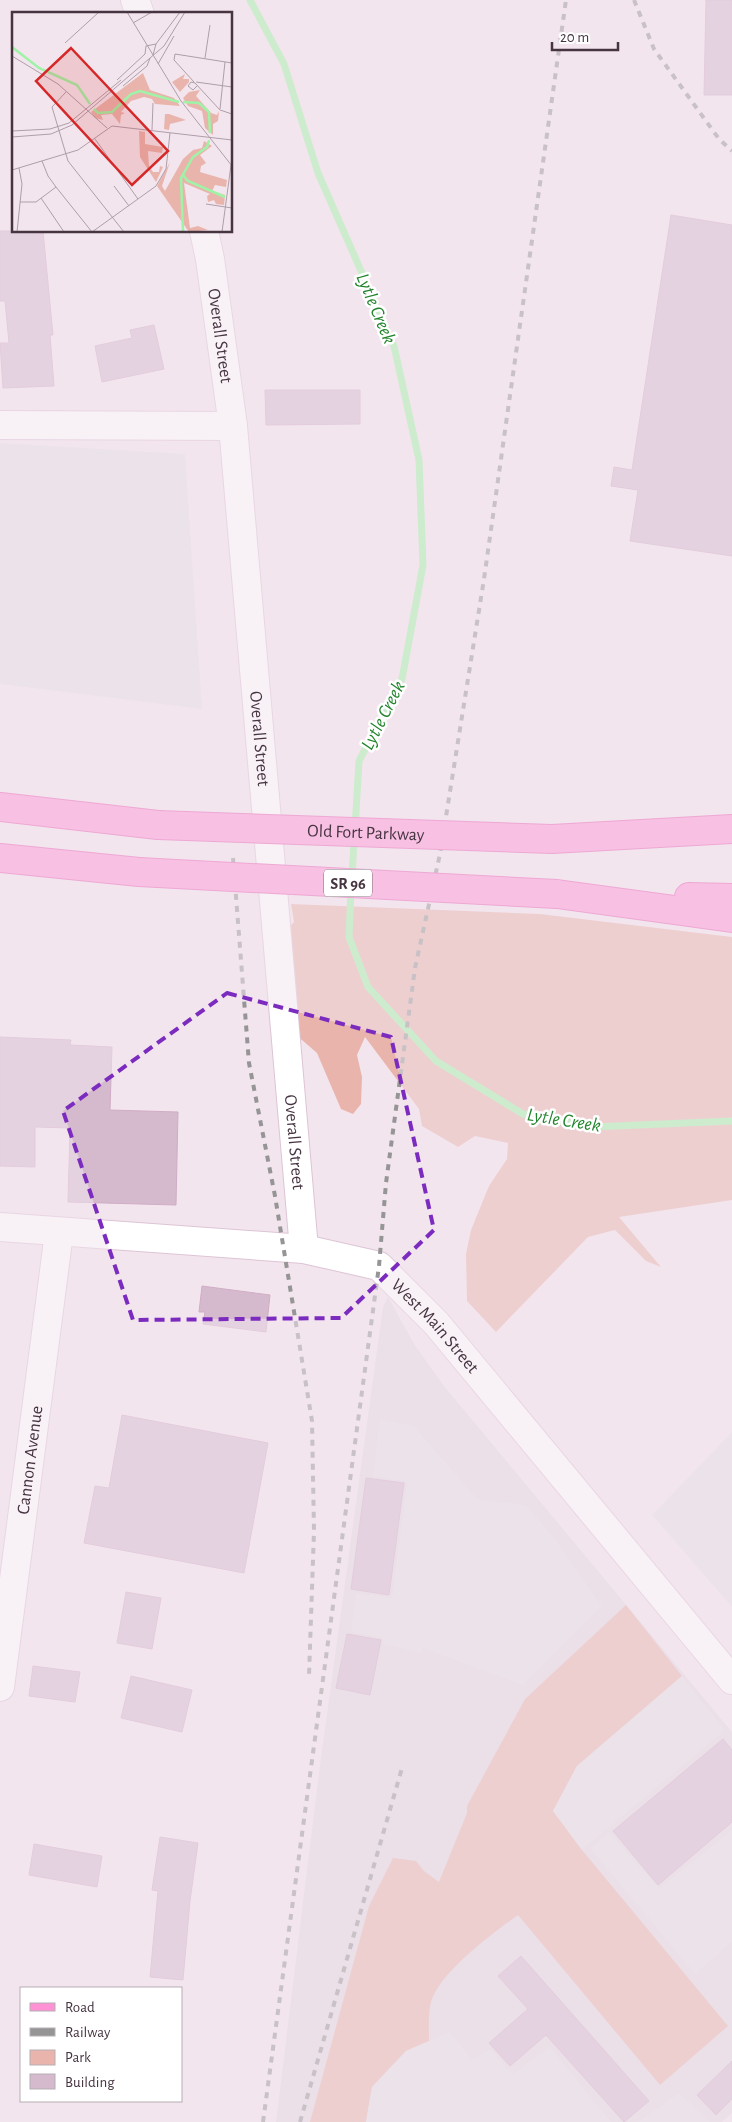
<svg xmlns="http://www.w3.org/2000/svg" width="732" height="2122" viewBox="0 0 732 2122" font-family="'Alegreya Sans',sans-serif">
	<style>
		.industrial { fill: #e2d7e0 }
		.green { fill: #e9b4ac }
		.parking { fill: #e4dee2 }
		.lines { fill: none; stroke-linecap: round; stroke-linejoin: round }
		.stream { stroke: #9ff3a6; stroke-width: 7 }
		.building { fill: #d5bace; stroke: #d0adc6 }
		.minor-casing { stroke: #ddc4d5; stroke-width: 30 }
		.major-casing { stroke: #e85eb4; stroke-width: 30 }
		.minor { stroke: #fff; stroke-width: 28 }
		.major { stroke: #ff92d4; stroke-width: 28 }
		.rail { stroke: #959595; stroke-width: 4; stroke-dasharray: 6 6; stroke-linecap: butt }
		.major-bridge-casing { stroke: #e85eb4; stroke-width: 30; stroke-linecap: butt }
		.major-bridge { stroke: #ff92d4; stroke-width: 28 }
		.marked { fill: none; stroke: #7b2cbf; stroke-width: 4; stroke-dasharray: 10 6; stroke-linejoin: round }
		.labels { text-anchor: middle; stroke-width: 5; stroke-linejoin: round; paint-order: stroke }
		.shield { fill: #fff; stroke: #7e717a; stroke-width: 1 }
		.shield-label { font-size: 16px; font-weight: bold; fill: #463441 }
		.street-label { font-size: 18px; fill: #463441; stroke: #fff }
		.water-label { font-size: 19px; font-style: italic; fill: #22842c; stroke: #fff }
		.inset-river { fill: none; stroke: #9ff3a6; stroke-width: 2.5 }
		.inset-road { fill: none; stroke: #ae9ea9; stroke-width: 1 }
		.view { fill: #d62828; fill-opacity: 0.15; stroke: #d62828; stroke-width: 2.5 }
		.inset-edge { fill: none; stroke: #463441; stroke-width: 2.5 }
	</style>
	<rect width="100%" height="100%" fill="#f3e5ee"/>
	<path class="industrial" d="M388,1297l26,47 30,42 288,346v381l-10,9h-446l44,-357 63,-458z"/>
	<g class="green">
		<path d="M291,904l249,10 192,23v263l-113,17 42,50 -15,-6 -31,-31 -27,7 -92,95 -29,-31 -1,-47 5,-24 18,-44 18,-27 1,-16 -33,-7 -17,11 -36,-21 -3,-17 -54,-72 -8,18 5,22 -1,27 -8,10 -12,-5 -24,-56 -45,-39 -5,-64 27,-28z"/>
		<path d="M626,1605l56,71 -105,90 -24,45 29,39 146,176 -68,59 -142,-170c-25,18 -78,57 -87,87 -3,12 -2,27 -2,39l-23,10 -34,36 -6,35h-56l59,-216 24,-48 23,3 8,10 15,11 28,-69v-7l58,-107z"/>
	</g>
	<g class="parking">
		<path d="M0,443l185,11 17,255 -202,-25z"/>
		<path d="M380,1419l34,7 63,73 49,6 28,33 48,68 -79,79 -100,-37 -2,5 -38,-9v-6l-32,-6 5,-39 36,5 15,-116 -34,-6z"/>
		<path d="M732,1432v175l-80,-92z"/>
		<path d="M682,1676l43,54 -143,120 -29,-39 24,-45z"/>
		<path d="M732,1830v112l-37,32 -105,-126 19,-16 50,56z"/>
		<path d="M450,2032l22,28 18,-11 23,25 37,-27 61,75h-245l6,-35 34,-36z"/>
		<path d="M679,2093l32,29h-73z"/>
	</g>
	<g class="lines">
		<g class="stream">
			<path d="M250,0l34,64 34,109 76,173 25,114 4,105 -21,114 -43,82 -4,67"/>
			<path d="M352,878l2,-39"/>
			<path d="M351,889l-2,48 19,50 68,74 87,53 69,13 140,-6"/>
		</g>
	</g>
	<g class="building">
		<path d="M706,0h26v95h-28z"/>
		<path d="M671,215l61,10v331l-102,-15 8,-51 -27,-4 3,-19 18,3z"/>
		<path d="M0,231h43l10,104h-3l4,51 -51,2 -3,-45h9l-4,-42h-5z"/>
		<path d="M154,325l10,44 -62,13 -7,-36 37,-8 -2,-8z"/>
		<path d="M265,390h95v34l-94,1z"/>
		<path d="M0,1037l71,3 -1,5 42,2 -2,63 68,2 -2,93 -108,-3 2,-74 -35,-1v40l-35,-1z"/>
		<path d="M202,1286l68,9 -4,37 -63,-8 2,-12h-6z"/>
		<path d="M122,1415l146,28 -24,130 -160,-30 11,-57 14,2z"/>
		<path d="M366,1478l38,5 -15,112 -38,-6z"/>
		<path d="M126,1592l35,6 -9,51 -35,-6z"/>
		<path d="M347,1634l34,6 -11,55 -34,-7z"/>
		<path d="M33,1666l47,6 -5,30 -46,-6z"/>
		<path d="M131,1676l61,14 -10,42 -61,-14z"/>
		<path d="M723,1739l9,11v72l-74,63 -45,-54z"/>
		<path d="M160,1837l38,6 -8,58 -7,79 -33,-3 8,-86 -6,-1z"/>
		<path d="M34,1844l68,12 -5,31 -68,-12z"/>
		<path d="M521,1956l128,145 -25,21 -78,-87 -36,31 -21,-23 39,-34 -30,-33z"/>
		<path d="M732,2061v38l-16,16 -19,-20z"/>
	</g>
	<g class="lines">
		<defs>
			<g id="minor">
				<path d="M135,0l5,14"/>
				<path id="s1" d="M204,231l6,28 23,167 71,823"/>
				<path d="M0,425l233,1"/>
				<path id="s2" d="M0,1227l304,22 75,17 57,57 296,357"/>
				<path id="s3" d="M0,1687l59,-454"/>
			</g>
			<g id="major">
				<path d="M0,807l158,18"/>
				<path d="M552,839l180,-10"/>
				<path d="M0,858l139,14"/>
				<path d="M557,894l175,24"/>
				<path d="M689,897l43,1"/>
			</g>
		</defs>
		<use href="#minor" class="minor-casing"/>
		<use href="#major" class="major-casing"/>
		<use href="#minor" class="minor"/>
		<use href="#major" class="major"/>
		<g class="rail">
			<path d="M634,0l20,49 65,90 13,12"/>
			<path d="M233,858l16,205 26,133 37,225 2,110 -5,145"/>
			<path d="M263,2122l116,-856 7,-83 29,-215 25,-114 44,-275 82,-579"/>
			<path d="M300,2122l102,-354"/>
		</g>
		<defs>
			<g id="major-bridge">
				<path id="s4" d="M158,825l394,14"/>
				<path d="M139,872l418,22"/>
			</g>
		</defs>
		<use href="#major-bridge" class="major-bridge-casing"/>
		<use href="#major-bridge" class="major-bridge"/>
	</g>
	<path d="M0 0H732V2122H0ZM227,993l164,44 43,193 -93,88 -208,2 -70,-209z" fill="#f3e5ee" fill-opacity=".55" fill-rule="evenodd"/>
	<path class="marked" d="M227,993l164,44 43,193 -93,88 -208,2 -70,-209z"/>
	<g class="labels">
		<rect class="shield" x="324" y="869.5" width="48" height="27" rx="4"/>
		<g class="shield-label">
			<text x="348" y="889">SR 96</text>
		</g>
		<g class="street-label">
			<text dy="6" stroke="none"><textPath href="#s1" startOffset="106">Overall Street</textPath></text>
			<text dy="6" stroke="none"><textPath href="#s1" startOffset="511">Overall Street</textPath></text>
			<text dy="6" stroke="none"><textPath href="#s4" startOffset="208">Old Fort Parkway</textPath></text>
			<text dy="6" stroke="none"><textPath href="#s1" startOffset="916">Overall Street</textPath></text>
			<text dy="6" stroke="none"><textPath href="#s2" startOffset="464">West Main Street</textPath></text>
			<text dy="6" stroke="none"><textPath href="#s3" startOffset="229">Cannon Avenue</textPath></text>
		</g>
		<g class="water-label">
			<text transform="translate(377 308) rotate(67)" y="7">Lytle Creek</text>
			<text transform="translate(382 715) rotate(-63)" y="7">Lytle Creek</text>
			<text transform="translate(564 1119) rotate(9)" y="7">Lytle Creek</text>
		</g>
	</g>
	<g transform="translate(12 12)">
		<rect width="220" height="220" fill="#f3e5ee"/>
		<path d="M131,61l7,17 24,8 6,8 -25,-2 -3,-5 -8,-2 -13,4 -10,11 4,1 -4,2 -1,9 -8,-10 -11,1 2,5 -8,-2 -4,-6zM173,62l-2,5h6v3l-9,10 -8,-10zM188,78l-4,6 15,17 6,2 2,-4 -1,10 -5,3v11l-8,-7 -3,-17 -14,-5 -5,-8 6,-6zM153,102h4l17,6 -16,4 -1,6 -5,-1zM127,119l6,1v12l18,3 -1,6 -14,-2 1,15 4,6h6l1,-6 3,1 -7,15 -16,-25zM192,129l8,5 -12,9 6,8 -5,3 -1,6 27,8 -1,7 -11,-2 -3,6 13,4 -1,10 -8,-1 -2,-4 -6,2 -1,-6 3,-2 -26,-11 6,45 8,-2 10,4 -19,2 -32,-46 13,-24 -8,24 3,5 18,-32 10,-9 9,-2z" fill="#e9b4ac"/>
		<path class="inset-river" d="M0,35l27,21 38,17 13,19M171,90l16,1 10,9 1,21M82,97l4,4 14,-1 19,-18 9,-3 39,11M171,163l5,6 37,16M171,220l-2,-54 12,-21 14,-10 2,-7"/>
		<path class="inset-road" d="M115,0l54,89 51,65M121,11l19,-11M53,31l34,-31M141,43l3,-11 24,-32M0,44l46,28 49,44M193,46l5,-33M146,52l16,-28M105,68l28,-26 1,-8 10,-2M182,70l-20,-22 1,-6 57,9M184,70l36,5M111,74l24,-20 3,-8M185,74l-4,4 -5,-4 3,-4 4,1 25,27 12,4M54,80l-14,15 16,54 56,71M208,97l5,-47M140,118l1,-27M0,119l38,-2 19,-6 52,-43M0,125l39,-3 21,-9 92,-79 21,-34M83,127l43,60M30,149l6,15 8,11 36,45 64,-46 10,-17 4,-36M0,158l66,-20 34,-24 120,14M102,174l15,20M29,186l23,34M8,190h16l20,-15M194,192l26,4M5,220l5,-48 -3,-16M210,220l9,-67"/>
		<path class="view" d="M59,36l97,103 -36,34 -96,-104z"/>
		<rect width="220" height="220" class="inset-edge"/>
	</g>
	<rect x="20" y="1987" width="162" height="115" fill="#ffffff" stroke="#b5aeb3"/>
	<rect x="30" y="2003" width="25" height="8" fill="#ff92d4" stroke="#b5aeb3"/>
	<text x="65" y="2012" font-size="15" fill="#463441">Road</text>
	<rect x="30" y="2028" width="25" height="8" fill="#959595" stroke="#b5aeb3"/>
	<text x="65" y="2037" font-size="15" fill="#463441">Railway</text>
	<rect x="30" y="2050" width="25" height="15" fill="#e9b4ac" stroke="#b5aeb3"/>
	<text x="65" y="2062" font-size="15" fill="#463441">Park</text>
	<rect x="30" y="2074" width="25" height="15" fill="#d5bace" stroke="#b5aeb3"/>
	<text x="65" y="2087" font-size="15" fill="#463441">Building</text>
	<path d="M552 42v8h66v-8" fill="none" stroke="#463441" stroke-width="2.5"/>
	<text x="560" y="42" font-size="15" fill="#463441" stroke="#ffffff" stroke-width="4" paint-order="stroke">20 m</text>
</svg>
